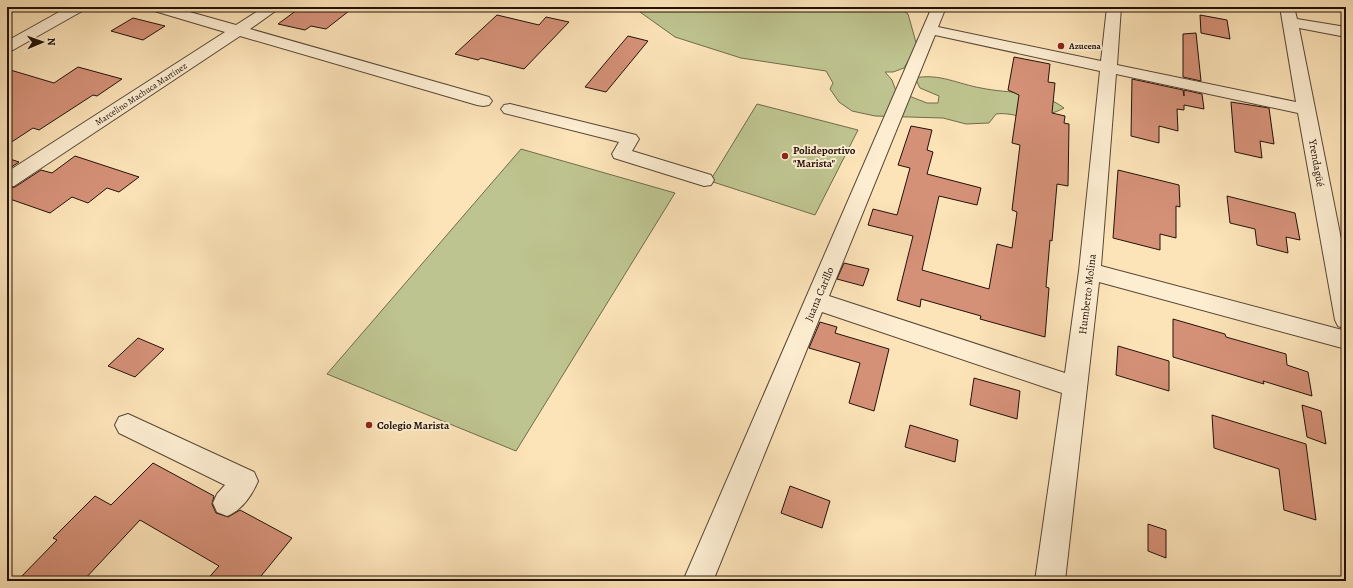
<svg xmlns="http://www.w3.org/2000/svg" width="1353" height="588" viewBox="0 0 1353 588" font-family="Alegreya,serif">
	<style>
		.green { fill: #bec48f; stroke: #706b4c }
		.building { fill: #d59178; stroke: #221209 }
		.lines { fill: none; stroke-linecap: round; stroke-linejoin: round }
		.minor-casing { stroke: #584635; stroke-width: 2 }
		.minor { fill: #fdedd1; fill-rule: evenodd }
		.poi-dot { fill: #8f2418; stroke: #fdedd1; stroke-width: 1.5 }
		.labels { text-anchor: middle; stroke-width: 4; stroke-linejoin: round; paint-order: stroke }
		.far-poi-label { font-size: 9px; font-weight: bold; fill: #221209; stroke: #fdedd1; text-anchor: start }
		.far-street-label { font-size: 9px; fill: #221209; stroke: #fdedd1 }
		.poi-label { font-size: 11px; font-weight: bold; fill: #221209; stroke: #fdedd1; text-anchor: start }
		.street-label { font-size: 11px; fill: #221209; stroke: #fdedd1 }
	</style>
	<rect width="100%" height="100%" fill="#fce3b8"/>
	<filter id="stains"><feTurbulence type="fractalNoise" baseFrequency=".005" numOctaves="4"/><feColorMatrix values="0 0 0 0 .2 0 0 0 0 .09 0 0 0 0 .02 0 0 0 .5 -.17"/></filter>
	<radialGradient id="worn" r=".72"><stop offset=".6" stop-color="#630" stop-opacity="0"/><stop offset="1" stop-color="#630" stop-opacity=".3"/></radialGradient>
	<g class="green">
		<path d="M633,7h265l10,7 9,32 -13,22 -11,4h-8l7,8 4,11 31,12h11l1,-7 -19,-8 -5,-10c24,-5 43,6 66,10 28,6 60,2 83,20 -9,5 -23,9 -33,9 -12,1 -21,-5 -35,-3l-7,9 -23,1 -23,-6 -68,-2 -23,-5 -13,-9 -9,-13 3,-6 -7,-12 -85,-13 -66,-21z"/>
		<path d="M757,104l101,26 -43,85 -105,-34z"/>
		<path d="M521,149l154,44 -159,258 -189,-77z"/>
	</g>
	<g class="building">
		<path d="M301,7h53l-28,22 -15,-3 -6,4 -27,-6z"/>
		<path d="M497,15l42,10 7,-8 23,5 -45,47 -43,-11 -3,2 -23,-6z"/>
		<path d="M1200,15l27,5 3,19 -29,-6z"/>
		<path d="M133,18l32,8 -22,14 -32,-9z"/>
		<path d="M1196,33l5,48 -18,-4v-43z"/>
		<path d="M628,36l20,5 -42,51 -21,-5z"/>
		<path d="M1014,57l36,7 -2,18 7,1 -3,30 13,3 -1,7 5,1 -1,62 -11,-2 -5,57 -2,-1 -4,47 3,1 -4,49 -65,-18 1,-3 -60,-17 -1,8 -23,-7 16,-64 -45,-11 5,-16 24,6 13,-47 -12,-3 13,-39 21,4 -5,20 6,2 -6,22 54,14 -4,17 -38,-9 -17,74 67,19 8,-45 15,4 5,-36 -5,-2 8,-65 -8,-2 7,-48 -11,-5z"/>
		<path d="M78,67l44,12 -25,17 -4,-1 -54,35 -6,-2 -26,17v-76l47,14z"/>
		<path d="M1132,79l51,11 1,6v-6l18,4 2,15 -20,-4v5l-7,-1 1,22 -19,-5v17l-28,-7z"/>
		<path d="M1231,102l38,6 5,36 -14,-3 2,17 -27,-6z"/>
		<path d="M75,156l64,21 -20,15 -12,-4 -19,15 -16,-6 -22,16 -43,-15v-10l8,-1 26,-17 11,3z"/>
		<path d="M7,158l12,4 -12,8z"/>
		<path d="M1118,170l61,15 1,22 -4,-1v32l-16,-4v16l-47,-12z"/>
		<path d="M1227,196l68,17 5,27 -14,-3 2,16 -31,-8 -2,-16 -25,-6z"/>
		<path d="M844,263l25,6 -6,17 -26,-7z"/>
		<path d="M1173,319l52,15 1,3 60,17 1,11 21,7 4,24 -49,-15 1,3 -91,-27z"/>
		<path d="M820,322l17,5 -2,6 54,16 -15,62 -25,-8 11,-40 -51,-15z"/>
		<path d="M138,338l26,11 -29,28 -27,-11z"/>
		<path d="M1118,346l51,15v30l-53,-16z"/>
		<path d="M974,378l46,13 -3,28 -47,-14z"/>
		<path d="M1302,405l19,6 5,33 -19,-7z"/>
		<path d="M1212,415l94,29 10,76 -32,-10 -5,-41 -65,-21z"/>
		<path d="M910,425l48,15 -3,22 -50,-15z"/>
		<path d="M153,463l61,33 -2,8 4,9 12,4 12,-7 52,28 -35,43h-51l13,-15 -79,-46 -57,61h-66l40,-41 -4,-2 42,-42 16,9z"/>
		<path d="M790,486l40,15 -8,27 -41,-15z"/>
		<path d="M1148,524l18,6v28l-18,-7z"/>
	</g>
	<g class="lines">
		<defs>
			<g id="minor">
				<path d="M68,7h18l-2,3 -71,40 -6,2v-11z"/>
				<path d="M149,7h23l64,18 28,-18h17l-31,22 239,68 3,4 -3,4 -6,1 -6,-1 -237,-69 -226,150 -7,1v-15l218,-140 -74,-22z"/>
				<path d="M932,7h14l-8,20 163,34 6,-54h14l-4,58 179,37 -16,-95h14l3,12 49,8v10l-47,-9 47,236v65l-8,-3 -3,-6 -37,-207 -182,-39 -15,192 245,65v18l-247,-67 -34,299h-30l27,-188 -240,-81 -109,269h-30zM935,35l165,36 -21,200 -14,102 -236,-77z"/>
				<path d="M510,104l126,31 3,4 -7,12 79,24 3,5 -3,5 -7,1 -90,-28 -2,-4 7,-12 -115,-29 -3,-4 3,-4z"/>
				<path d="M128,414l126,58 4,9c-6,14 -16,29 -31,35l-10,-4 -4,-9 4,-9 8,-9 -106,-52 -4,-8 4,-8z"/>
			</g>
		</defs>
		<use href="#minor" class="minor-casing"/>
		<use href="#minor" class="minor"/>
	</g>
	<g class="poi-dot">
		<circle cx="1061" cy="46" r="4"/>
		<circle cx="785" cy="156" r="4"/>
		<circle cx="369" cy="425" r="4"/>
	</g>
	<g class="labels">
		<g class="far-poi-label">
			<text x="1069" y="49">Azucena</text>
		</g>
		<g class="far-street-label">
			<text transform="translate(141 94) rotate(-33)" y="3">Marcelino Machuca Martínez</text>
		</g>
		<g class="poi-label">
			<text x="793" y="154">Polideportivo<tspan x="793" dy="13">"Marista"</tspan></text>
			<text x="377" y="429">Colegio Marista</text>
		</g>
		<g class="street-label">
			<text transform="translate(1317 163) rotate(80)" y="4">Yrendagüé</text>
			<text transform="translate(819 294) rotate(-67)" y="4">Juana Carillo</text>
			<text transform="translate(1087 294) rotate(-83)" y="4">Humberto Molina</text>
		</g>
	</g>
	<rect width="1353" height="588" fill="none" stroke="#fce3b8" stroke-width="24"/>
	<rect x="8" y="8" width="1337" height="572" fill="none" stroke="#221209" stroke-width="2"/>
	<rect x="12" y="12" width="1329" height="564" fill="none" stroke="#221209"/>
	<g transform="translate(42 42) rotate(88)" stroke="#fdedd1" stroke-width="3" paint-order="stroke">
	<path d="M0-3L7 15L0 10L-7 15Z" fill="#221209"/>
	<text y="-6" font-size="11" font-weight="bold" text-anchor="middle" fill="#221209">N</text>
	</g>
	<rect width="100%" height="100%" filter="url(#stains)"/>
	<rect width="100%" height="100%" fill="url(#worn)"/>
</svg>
